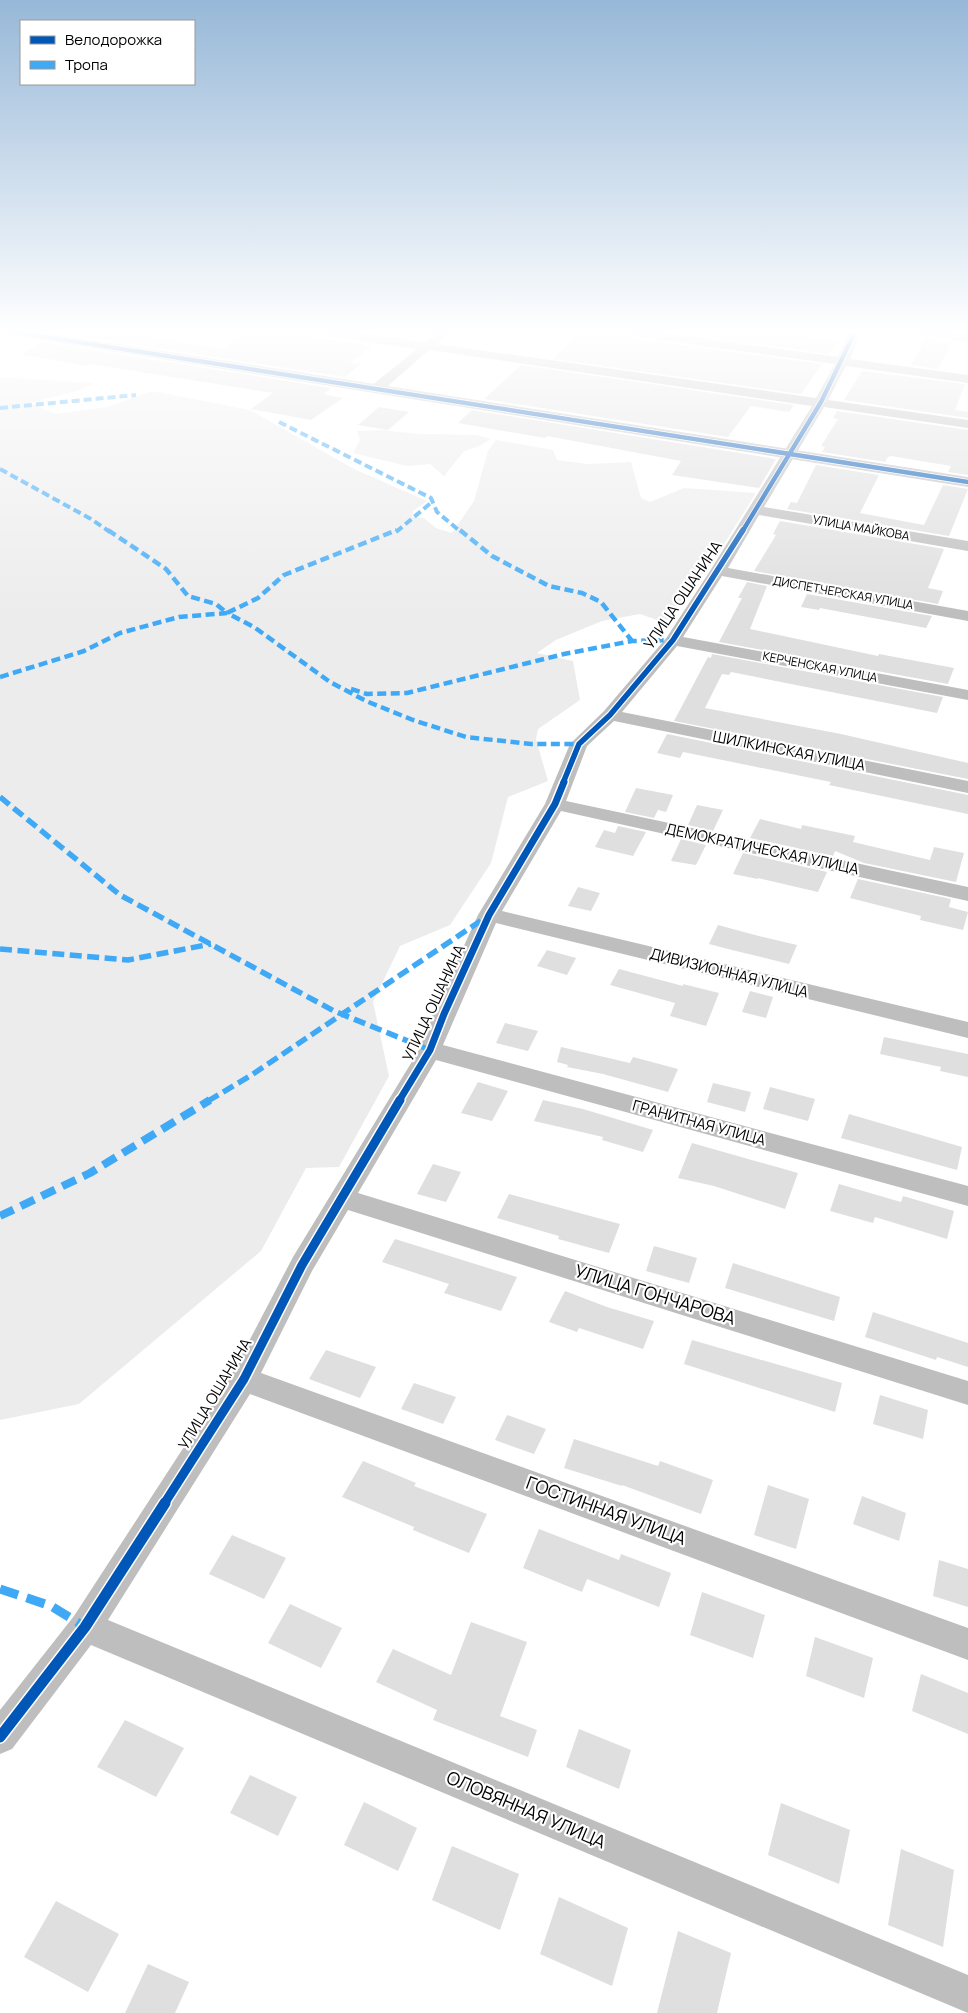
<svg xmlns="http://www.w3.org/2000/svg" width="968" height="2013" viewBox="0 0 968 2013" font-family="Manrope,sans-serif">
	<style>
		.green { fill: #ececec }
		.building { fill: #dfdfdf }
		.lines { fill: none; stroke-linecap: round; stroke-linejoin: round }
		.minor { fill: #bebebe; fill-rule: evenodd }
		.tertiary { fill: #bebebe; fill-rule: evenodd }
		.quiet-far4 { stroke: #3fa9f5; stroke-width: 4; stroke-dasharray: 8 4; stroke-linecap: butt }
		.quiet-far3 { stroke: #3fa9f5; stroke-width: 4.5; stroke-dasharray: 9 4.5; stroke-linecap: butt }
		.quiet-far2 { stroke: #3fa9f5; stroke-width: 5.5; stroke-dasharray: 12 5.5; stroke-linecap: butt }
		.quiet-far1 { stroke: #3fa9f5; stroke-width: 8; stroke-dasharray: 15 8; stroke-linecap: butt }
		.quiet { stroke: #3fa9f5; stroke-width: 9; stroke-dasharray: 19 9; stroke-linecap: butt }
		.cycleway-far4-casing { stroke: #fff; stroke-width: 6 }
		.cycleway-far3-casing { stroke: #fff; stroke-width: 8 }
		.cycleway-far2-casing { stroke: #fff; stroke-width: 10 }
		.cycleway-far1-casing { stroke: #fff; stroke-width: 12 }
		.cycleway-casing { stroke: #fff; stroke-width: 14 }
		.cycleway-far4 { stroke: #0057b8; stroke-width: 4.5 }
		.cycleway-far3 { stroke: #0057b8; stroke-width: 5.5 }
		.cycleway-far2 { stroke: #0057b8; stroke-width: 7 }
		.cycleway-far1 { stroke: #0057b8; stroke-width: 9 }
		.cycleway { stroke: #0057b8; stroke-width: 11 }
		.labels { text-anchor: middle; stroke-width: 4.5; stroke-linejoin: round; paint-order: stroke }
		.far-street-label { font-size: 12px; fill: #000; stroke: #fff }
		.street-label { font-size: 15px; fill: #000; stroke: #fff }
		.near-street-label { font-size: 18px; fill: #000; stroke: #fff }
	</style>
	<rect width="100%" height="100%" fill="#fff"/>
	<g class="green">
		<path d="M0,377l94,6 -17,8 -47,12 25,11 52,-7 45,-16 98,19 104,59 73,32 -14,10 -1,6 12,1 12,10 16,5 22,-32 14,-50 8,-11 57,10 4,10 31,4 43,-2 10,36 9,4 34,-14 72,5 -37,59 -17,6 9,6 -39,47 -6,12 -26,-9 -38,7 -46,19 -19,13 36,8 7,39 -42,29 -2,10 12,42 -40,16 -17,66 -41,62 -50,21 -27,56 16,74 -50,91 -33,1 -45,83 -182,153 -79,16z"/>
		<path d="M381,430l38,4 58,1 14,4 -12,7 -15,5 -20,25 -14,-12 -23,2 -54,-13 7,-13 -3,-9z"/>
	</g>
	<g class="building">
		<path d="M121,332l102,17 26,-17h34l89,14 -22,17 11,1 -16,13 -286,-44z"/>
		<path d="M581,332h42l8,6 191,26 -21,30 -248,-35z"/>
		<path d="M673,332h52l40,5 3,-5 69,9 -8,13z"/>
		<path d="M926,338l26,4 -14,27 -27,-4z"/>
		<path d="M42,342l289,46 -7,6 19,4 -32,22 -60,-11 22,-16 -183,-29 -3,2 -66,-12z"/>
		<path d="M521,365l273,40 -5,7 -38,-6 -23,31 -244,-38z"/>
		<path d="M862,371l103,13 -10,26 13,2v6l-124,-18z"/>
		<path d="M379,407l30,5 -21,18 -30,-5z"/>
		<path d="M472,410l304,49 -17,29 -87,-13 9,-14 -134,-25 -2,2 -87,-15z"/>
		<path d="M837,411l131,19v45l-20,-3 3,-6 -60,-10 -3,1 -3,5 -63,-10 3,-5 -4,-1 17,-27 -5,-1z"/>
		<path d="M816,465l63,10 -19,38 64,12 19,-40 25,4 -19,47 -162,-27 4,-7 6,1z"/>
		<path d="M780,521l164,28 -16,39 15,3 -5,13 -184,-33 22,-36 -3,-1z"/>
		<path d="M747,582l20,4 -17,43 128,27 1,-2 75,14 -6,16 -229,-42 23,-44h-4z"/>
		<path d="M807,594l125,22 -6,12 -106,-20 -1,2 -18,-3z"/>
		<path d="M712,654l231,43 -6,16 -206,-41 -2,3 -7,-1 -17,34 136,26 127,29v16l-294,-58 34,-64 3,1z"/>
		<path d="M667,734l301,61v19l-139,-29 2,-3 -148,-30 -3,6 -23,-5z"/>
		<path d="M636,788l37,7 -7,17 -8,-2 -4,8 -29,-6z"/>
		<path d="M697,805l26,5 -10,21 -25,-6z"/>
		<path d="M760,819l41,10 1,-4 53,11 -2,6 77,18 4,-13 30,6 -8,29 -92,-19 -29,-12 -2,5 -83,-18z"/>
		<path d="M618,826l28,6 -13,24 -38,-9 9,-17 11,3z"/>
		<path d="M681,839l25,6 -10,20 -25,-4z"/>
		<path d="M743,853l84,19 -9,20 -60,-14v1l-25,-5z"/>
		<path d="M858,879l93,20 -2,8 19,5 -5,18 -43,-10 1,-4 -71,-18z"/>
		<path d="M578,887l22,6 -9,18 -23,-5z"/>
		<path d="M718,925l37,10 42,10 -8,19 -57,-14 -23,-6z"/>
		<path d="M547,950l29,8 -9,17 -30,-9z"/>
		<path d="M619,969l64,17v-2l36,9 -13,33 -36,-10 5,-13 -65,-18z"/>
		<path d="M750,991l23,6 -7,21 -24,-6z"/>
		<path d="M505,1023l33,8 -10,20 -32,-8z"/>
		<path d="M884,1037l84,17v23l-28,-6 1,-4 -61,-13z"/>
		<path d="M561,1047l69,16 3,-6 45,12 -10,23 -65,-18 -36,-7 1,-2 -11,-3z"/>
		<path d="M478,1082l30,9 -16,30 -31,-8z"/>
		<path d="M713,1083l38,9 -6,20 -38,-10z"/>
		<path d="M770,1087l45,12 -7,22 -45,-12z"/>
		<path d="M543,1100l40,9 70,21 -10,22 -41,-12 1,-3 -69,-16z"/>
		<path d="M849,1114l113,33 -5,23 -116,-32z"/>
		<path d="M692,1143l106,30 -13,36 -71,-23 -36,-8z"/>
		<path d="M433,1164l28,8 -15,30 -29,-8z"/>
		<path d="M839,1184l62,18 2,-6 51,15 -7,28 -72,-22 -2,6 -43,-12z"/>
		<path d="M509,1194l111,30 -11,29 -51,-14 1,-3 -62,-18z"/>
		<path d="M395,1239l122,38 -16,34 -57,-18 5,-9 -67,-22z"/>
		<path d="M654,1246l43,12 -8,25 -43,-12z"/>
		<path d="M733,1263l107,34 -6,24 -109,-33z"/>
		<path d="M565,1291l42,16 47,14 -11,28 -64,-21 -2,4 -28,-10z"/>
		<path d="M873,1312l95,31v24l-31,-10 -1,3 -71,-23z"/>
		<path d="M692,1340l150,43 -7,29 -151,-48z"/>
		<path d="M326,1350l50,17 -16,31 -51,-19z"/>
		<path d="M414,1383l42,14 -13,27 -42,-15z"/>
		<path d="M880,1395l48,15 -5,29 -50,-15z"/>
		<path d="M507,1415l39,14 -12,25 -39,-14z"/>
		<path d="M574,1439l84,27 2,-5 53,19 -12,34 -79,-29v1l-58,-18z"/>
		<path d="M363,1461l53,22 -2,3 73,28 -18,39 -56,-23 1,-3 -72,-30z"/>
		<path d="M768,1485l41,14 -13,50 -42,-14z"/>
		<path d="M862,1496l44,17 -7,28 -46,-17z"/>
		<path d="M539,1529l80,31 2,-6 50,19 -12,34 -72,-28 -5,13 -59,-24z"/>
		<path d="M232,1535l54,23 -22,41 -55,-25z"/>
		<path d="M939,1560l29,9v38l-35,-11z"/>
		<path d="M702,1592l63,23 -12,43 -63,-23z"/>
		<path d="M290,1604l52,24 -21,40 -53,-25z"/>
		<path d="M471,1622l56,20 -27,74 37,14 -9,27 -95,-37 4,-10 -61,-28 17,-33 58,26z"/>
		<path d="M815,1637l58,21 -9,40 -58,-22z"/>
		<path d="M921,1674l47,19v41l-56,-23z"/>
		<path d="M125,1720l59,28 -28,49 -59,-30z"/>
		<path d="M579,1729l52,21 -12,39 -53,-22z"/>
		<path d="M250,1775l47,22 -19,39 -48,-23z"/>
		<path d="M364,1802l53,26 -19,43 -54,-26z"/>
		<path d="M781,1803l69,27 -11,54 -71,-29z"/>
		<path d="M452,1846l67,28 -19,56 -68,-30z"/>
		<path d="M901,1849l53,21 -11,77 -55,-22z"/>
		<path d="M559,1897l69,31 -16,58 -72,-32z"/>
		<path d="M56,1901l63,33 -31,58 -64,-35z"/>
		<path d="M678,1931l53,22 -14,60h-60z"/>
		<path d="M148,1964l41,18 -14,31h-50z"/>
	</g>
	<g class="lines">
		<g class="minor">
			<path d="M321,332h32l71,10 13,-10h13l-13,12 379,54 19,-34 -204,-28 -6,-4h33l180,25 11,-25h12l-11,27 118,16v8l-122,-17 -18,34 140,20v8l-144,-21 -60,100 204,34v10l-209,-36 -31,53 240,43v10l-246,-45 -39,61 285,53v10l-291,-54 -55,66 346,69v12l-354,-72 -27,25 -21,55 402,86v14l-407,-90 -59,100 466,111v16l-472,-115 -53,122 525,141v20l-532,-146 -78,133 610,188v24l-620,-195 -36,61 -51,102 707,255v32l-718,-266 -142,226 860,355v38l-877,-368 -79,104 -12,5v-44l74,-94 160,-246 59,-113 126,-207 14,-36 45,-99 67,-111 25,-60 34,-33 63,-74 43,-66 102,-165 -383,-56 -48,42h-10l-1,-3 1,-3 46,-37 -90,-13z"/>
			<path d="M919,332h33l16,2v8l-43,-6z"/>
		</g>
		<path class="tertiary" d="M7,332h36l925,145v10l-954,-151z"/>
		<g class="quiet-far4">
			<path d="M0,408l136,-13"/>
			<path d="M279,422l152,76 6,14 24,20"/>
			<path d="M0,469l91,50 19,13"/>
			<path d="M396,532l36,-30"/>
		</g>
		<g class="quiet-far3">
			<path d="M108,530l58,39 22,27 28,8 11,9 31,-15 26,-23 113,-45"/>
			<path d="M460,530l32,26 57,30 33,7 19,9 31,39"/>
			<path d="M0,677l84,-26 36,-18 59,-16 48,-4 27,14 76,55 36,19 47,19 53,17 65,7h48"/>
			<path d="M351,689l16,5 40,-1 157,-39 68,-13 41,-1"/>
		</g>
		<g class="quiet-far2">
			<path d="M0,797l120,98 214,116 96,39"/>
			<path d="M0,949l128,11 83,-16"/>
			<path d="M208,1101l42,-25 235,-158"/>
		</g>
		<path class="quiet-far1" d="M0,1216l90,-43 120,-73"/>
		<path class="quiet" d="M0,1589l51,17 34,21"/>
		<defs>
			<g id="cycleway-far4">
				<path d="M14,332l954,150"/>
				<path d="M742,532l79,-130 34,-70"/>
			</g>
			<path id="cycleway-far3" d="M563,783l16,-39 31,-29 63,-75 70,-110"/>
			<path id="cycleway-far2" d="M399,1101l31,-51 14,-36 45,-99 66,-111 9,-22"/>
			<path id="cycleway-far1" d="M164,1504l80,-125 58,-114 98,-165"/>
			<path id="cycleway" d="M0,1737l85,-110 80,-124"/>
		</defs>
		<use href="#cycleway-far4" class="cycleway-far4-casing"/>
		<use href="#cycleway-far3" class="cycleway-far3-casing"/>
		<use href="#cycleway-far2" class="cycleway-far2-casing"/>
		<use href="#cycleway-far1" class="cycleway-far1-casing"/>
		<use href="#cycleway" class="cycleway-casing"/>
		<use href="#cycleway-far4" class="cycleway-far4"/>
		<use href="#cycleway-far3" class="cycleway-far3"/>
		<use href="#cycleway-far2" class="cycleway-far2"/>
		<use href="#cycleway-far1" class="cycleway-far1"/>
		<use href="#cycleway" class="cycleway"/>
	</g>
	<linearGradient id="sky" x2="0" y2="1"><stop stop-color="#97b8d8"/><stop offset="0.54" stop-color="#fff"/><stop offset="1" stop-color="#fff" stop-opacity="0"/></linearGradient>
	<rect width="968" height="614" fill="url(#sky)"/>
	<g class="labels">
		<g class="far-street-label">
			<text transform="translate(861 528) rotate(10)" y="4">УЛИЦА МАЙКОВА</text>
			<text transform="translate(843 593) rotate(10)" y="4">ДИСПЕТЧЕРСКАЯ УЛИЦА</text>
			<text transform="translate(820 667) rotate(11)" y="4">КЕРЧЕНСКАЯ УЛИЦА</text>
		</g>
		<g class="street-label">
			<text transform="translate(683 595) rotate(-56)" y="5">УЛИЦА ОШАНИНА</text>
			<text transform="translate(789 751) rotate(11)" y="5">ШИЛКИНСКАЯ УЛИЦА</text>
			<text transform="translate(762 849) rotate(12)" y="5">ДЕМОКРАТИЧЕСКАЯ УЛИЦА</text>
			<text transform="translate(729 973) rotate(14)" y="5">ДИВИЗИОННАЯ УЛИЦА</text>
			<text transform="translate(434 1003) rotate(-65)" y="5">УЛИЦА ОШАНИНА</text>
			<text transform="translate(699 1123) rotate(15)" y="5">ГРАНИТНАЯ УЛИЦА</text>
			<text transform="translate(215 1394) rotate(-59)" y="5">УЛИЦА ОШАНИНА</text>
		</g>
		<g class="near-street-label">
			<text transform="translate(655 1295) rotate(17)" y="6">УЛИЦА ГОНЧАРОВА</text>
			<text transform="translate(606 1511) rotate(20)" y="6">ГОСТИННАЯ УЛИЦА</text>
			<text transform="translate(526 1810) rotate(23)" y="6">ОЛОВЯННАЯ УЛИЦА</text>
		</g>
	</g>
	<rect x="20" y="20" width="175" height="65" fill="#ffffff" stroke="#999999"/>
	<rect x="30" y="36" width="25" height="8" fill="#0057b8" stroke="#999999"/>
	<text x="65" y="45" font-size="15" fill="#000000">Велодорожка</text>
	<rect x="30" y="61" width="25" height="8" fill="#3fa9f5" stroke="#999999"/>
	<text x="65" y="70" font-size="15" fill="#000000">Тропа</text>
</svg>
